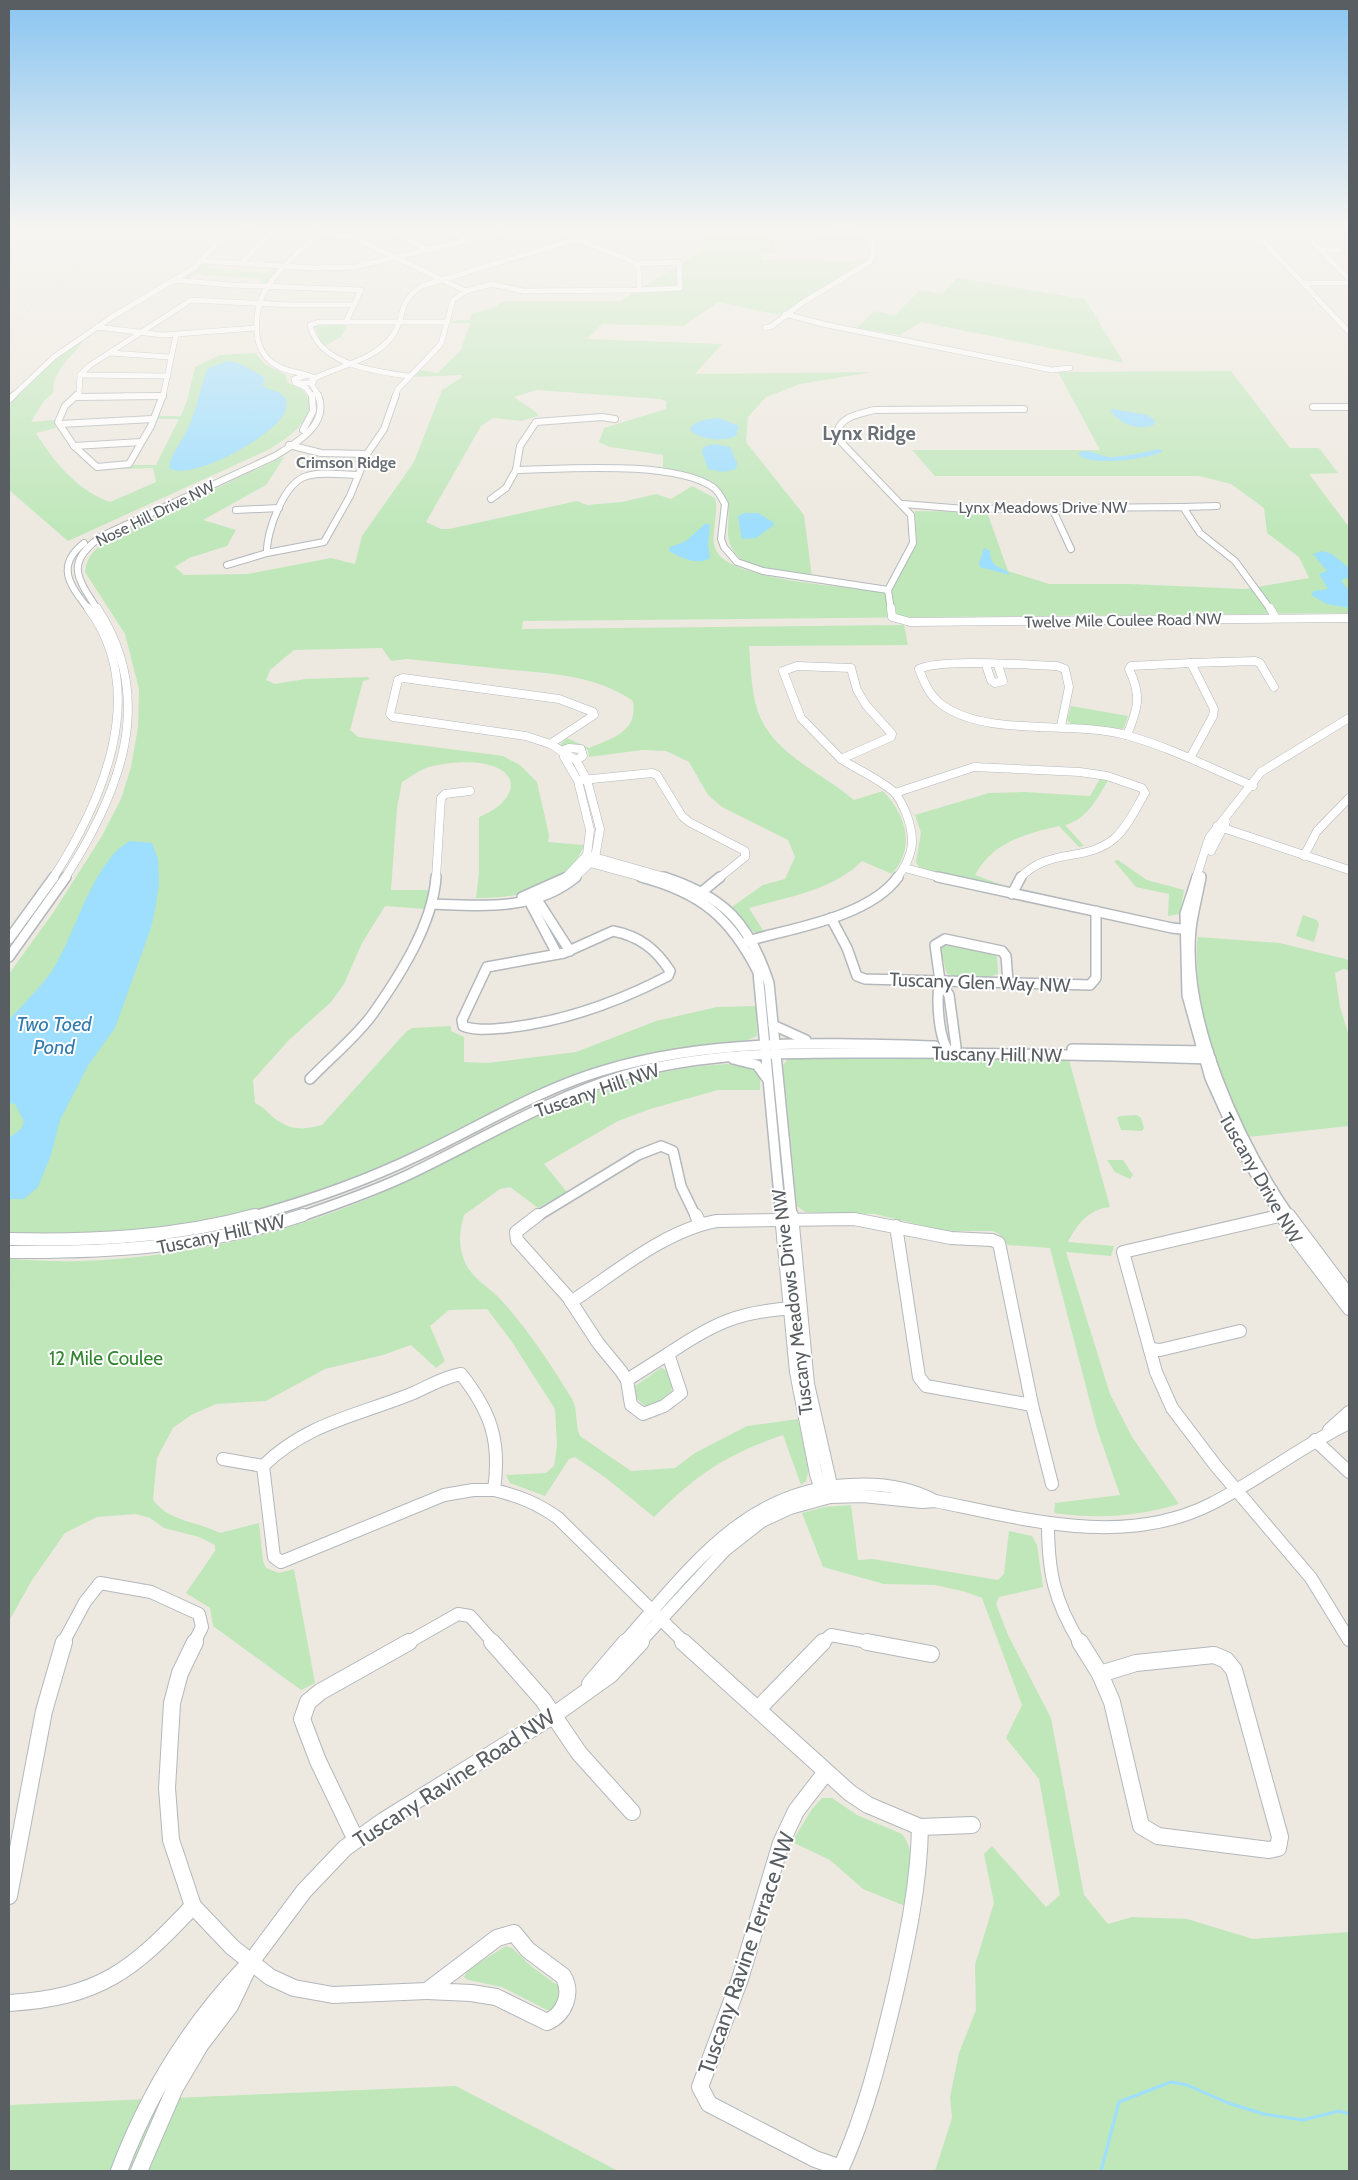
<svg xmlns="http://www.w3.org/2000/svg" width="1358" height="2180" viewBox="0 0 1358 2180" font-family="Cabin,sans-serif">
	<style>
		.green { fill: #bfe7ba }
		.water { fill: #9edeff }
		.lines { fill: none; stroke-linecap: round; stroke-linejoin: round }
		.stream-far1 { stroke: #9edeff; stroke-width: 2.5 }
		.stream { stroke: #9edeff; stroke-width: 3 }
		.minor-far5-casing { stroke: #b3b8bc; stroke-width: 6 }
		.minor-far4-casing { stroke: #b3b8bc; stroke-width: 8 }
		.minor-far3-casing { stroke: #b3b8bc; stroke-width: 9 }
		.minor-far2-casing { stroke: #b3b8bc; stroke-width: 12 }
		.minor-far1-casing { stroke: #b3b8bc; stroke-width: 14 }
		.minor-casing { stroke: #b3b8bc; stroke-width: 18 }
		.minor-far5 { stroke: #fff; stroke-width: 5 }
		.minor-far4 { stroke: #fff; stroke-width: 6 }
		.minor-far3 { stroke: #fff; stroke-width: 8 }
		.minor-far2 { stroke: #fff; stroke-width: 9 }
		.minor-far1 { stroke: #fff; stroke-width: 12 }
		.minor { stroke: #fff; stroke-width: 16 }
		.rail { stroke: #b2b3b3; stroke-width: 1; stroke-dasharray: 0.5 3; stroke-linecap: butt }
		.labels { text-anchor: middle; stroke-width: 4; stroke-linejoin: round; paint-order: stroke }
		.far-neighbourhood-label { font-size: 16px; font-weight: bold; fill: #6a7075; stroke: #fff }
		.far-street-label { font-size: 16px; fill: #595e62; stroke: #fff }
		.street-label { font-size: 19px; fill: #595e62; stroke: #fff }
		.park-label { font-size: 19px; fill: #32852e; stroke: #fff }
		.far-district-label { font-size: 20px; font-weight: bold; fill: #6a7075; stroke: #fff }
		.water-label { font-size: 20px; font-style: italic; fill: #337bae; stroke: #fff }
		.near-street-label { font-size: 22px; fill: #595e62; stroke: #fff }
	</style>
	<rect width="100%" height="100%" fill="#ede9e0"/>
	<g class="green">
		<path d="M702,227h71l3,26h-15l1,7 103,1 -86,54 -61,-13 -34,24 -82,-2 -15,15 135,5 -27,30 179,-2 -74,12 -34,13 -18,20 -2,25 58,73 8,62c-32,-5 -86,-5 -84,-48 0,-11 3,-23 -5,-33 -10,-13 -44,-19 -60,-24v-17l-53,-8 -11,-5 5,-14 62,-19v-8l-6,-2 -123,-9 -23,7 23,16 1,3 -17,5 -28,-3 -12,8 -55,96 15,7h8l128,-28 10,4 35,-3 34,-8 15,5 21,-13 23,12c5,17 -7,39 2,54 16,29 139,36 173,40l27,-48 -2,-33 72,1 21,59 41,13h80l117,5 63,-11 -10,-21 -32,-24 -3,-25 -33,-24 -32,-8h-264l-23,-26h188l-42,-78 173,-1 59,77h29l19,25 -29,1 40,53v86l-826,8 -1,8 382,-4 4,20 -159,1c2,22 2,45 9,66 16,43 63,60 96,88l29,-9c23,24 33,56 9,83l-30,-13c-30,30 -75,36 -113,47l15,24h-11l-24,-23 34,-24 22,-6 10,-22 -7,-17 -66,-33 -14,-12 -19,-33 -23,-11 -24,-1 -53,7 -1,-7 -6,-4 -19,2 -3,-3 7,-7 22,10c24,-10 49,-16 44,-47 -36,-26 -86,-28 -130,-32 -32,-3 -64,-7 -96,-10l-16,2 -9,-13 -88,2 -24,20 -4,10 9,4 30,-5 63,-2 2,2 -7,2 -13,49 8,7 130,17 15,2 17,9 17,17 12,53 -1,7 36,3c-15,43 -68,54 -108,53l3,-25v-56c37,-14 47,-47 1,-54 -16,-2 -39,0 -54,5 -8,3 -16,9 -24,14l-5,26 -6,82h39l-5,19 -40,-3 -23,37 -18,41 -13,18 -42,38 -36,40 2,23c13,6 15,14 25,19 14,9 27,7 42,3l84,-93 6,-4 39,-2v5l13,6v25l23,1 89,-11 80,-31 61,-14 39,-1 1,30 -12,5 -95,12 -81,26 -76,33 -79,41 -53,24 -63,23 -81,21 -98,13 -110,1v-261l46,-64 47,-74 19,-37 10,-32 7,-40 1,-38 -14,-55 -40,-62c2,-18 13,-26 27,-35l173,-81 -19,29 -63,35 33,10 -9,16 -38,12 -14,9 9,8 64,-1 83,-16 24,6 7,-28 52,-74 28,-72 19,-12 1,-3 -50,2 7,-7 19,3 23,-23 9,-27h-20l1,-2 19,-1 2,-7 19,-4 14,-8h115l84,-51z"/>
		<path d="M206,262l6,1 -6,5 62,5 7,-5 5,1 -16,16h-6l4,-6 -67,-5 -8,5h-7z"/>
		<path d="M957,278l128,21 39,64 -203,-41 -21,13 -43,-7 17,-17 21,4 25,-25 22,4z"/>
		<path d="M348,324l-7,13 -18,10 -9,-21z"/>
		<path d="M80,342h3c-12,15 -31,30 -30,51l-10,9 -12,20 23,-2 2,8 -20,5c17,28 42,58 74,69l46,-20 -3,-14 -33,1 14,-4h22l23,-46h-22l2,-3h22l7,-19 7,-30 25,-12 35,-2 11,12 19,9 3,9c6,3 13,4 17,10 17,23 -19,46 -35,56l-202,92 -59,-51v-86l44,-43z"/>
		<path d="M1071,706l57,10 -4,12 -4,2 -49,-6 -4,-4z"/>
		<path d="M1101,777l8,2c-12,19 -21,40 -44,46l19,21 -5,1 -20,-21c-34,8 -66,16 -84,49l30,11 -66,-12 -20,-7 -3,-5 5,-29 -6,-18 74,-22 35,-1 66,4z"/>
		<path d="M1118,860l29,20 37,10 -4,24 -12,2 1,-22 -33,-7 -22,-26z"/>
		<path d="M1303,915l14,5 2,4 -5,18 -18,-6z"/>
		<path d="M1198,937l82,6 69,17v10l-6,-1 -8,4 5,34 9,29v90l-101,11c-25,-54 -49,-112 -51,-173 0,-8 -1,-18 1,-27z"/>
		<path d="M950,945l45,10 2,2 1,17c-14,6 -36,5 -51,0l-7,-25 2,-3z"/>
		<path d="M790,1057l279,3 41,147c-21,2 -33,17 -42,35l46,4 -3,10 -45,-4 44,142 22,43 47,67c-44,13 -79,15 -125,9l1,-10 65,-8 -23,-66 -47,-181 -42,-3 -9,-11 -6,-3h-48l-70,-17 -70,-2 -8,-6 -14,-141z"/>
		<path d="M728,1064l20,2 12,8v16h-42l-68,19 -32,12 -74,43 23,28 -29,16 -28,-21 -10,2 -36,26c-4,15 -6,27 -1,42 7,22 26,29 40,45 26,29 49,64 69,97 6,10 3,26 8,37l51,35 44,-3 20,-15 52,-27 51,-7 11,50 -3,12 -5,4 -18,-50c-58,20 -86,39 -129,82l-48,-39 -31,-21 -6,2 -24,37 -35,-13 -4,-8 40,-2 8,-7 3,-20 -2,-37 -43,-67 -25,-33 -38,1 -19,16 15,35 -9,7 -25,-23 -28,10 -58,14 -59,32 -50,3 -25,11 -18,13 -16,30 -4,42c17,22 43,21 67,33l39,-10 4,38 3,7 13,5 15,-4 21,114 -14,7 -88,-64 -3,-18 -24,-15 29,-42v-6l-16,-8 -35,-9 -14,-10 -14,-4 -39,3 -32,16 -33,47 -23,41v-362c24,1 48,3 72,2 102,-4 204,-26 298,-67 118,-52 214,-124 349,-130z"/>
		<path d="M1137,1115l4,3 3,10 -2,3 -21,-1 -4,-12 3,-2z"/>
		<path d="M1107,1160h16l10,15 -3,4 -15,-7z"/>
		<path d="M661,1368c10,2 13,14 10,24l-17,13 -9,1 -9,-8 -1,-12z"/>
		<path d="M851,1505l7,55 15,-1 125,21 6,-6 5,-43 23,5 5,9 6,42 -44,10 -3,7 12,31 43,83 33,177 24,29 24,-7 55,2 66,20 96,-7v239h-414l17,-53 -2,-21 9,-44 17,-43 -1,-45 19,-62 -10,-49 8,-8 54,61 14,-12 -21,-116 -33,-41 16,-33 -40,-107 -16,-6 -31,-7 -51,-1 -61,-17 -21,-54 23,-6z"/>
		<path d="M822,1798h10l25,17 45,19c16,19 6,50 3,72l-42,-17 -33,-29 -38,-18 20,-33z"/>
		<path d="M506,1946l6,2 20,19 28,20v7l-9,18 -49,-25 -34,-7 -4,-3 4,-7z"/>
		<path d="M456,2086l162,85h-609v-66z"/>
	</g>
	<g class="water">
		<path d="M228,361l13,3 24,14 -2,6 1,3 16,6 6,6c1,5 0,11 -2,15 -13,23 -89,66 -114,55 -3,-9 11,-26 15,-35 12,-21 14,-45 23,-66z"/>
		<path d="M1113,409l34,6 9,6 -2,4c-18,6 -32,-1 -44,-14z"/>
		<path d="M719,418l20,8 -3,10c-12,6 -36,4 -46,-6 3,-10 20,-11 29,-12z"/>
		<path d="M714,444l16,3 7,16 -1,6 -13,3 -15,-3 -6,-17 1,-5z"/>
		<path d="M1158,449l5,2c-11,8 -78,17 -85,2 13,-6 20,4 33,4 15,-1 32,-4 47,-8z"/>
		<path d="M743,513h15l15,9 1,3 -18,13 -14,1 -4,-22z"/>
		<path d="M706,523l4,2 -2,19 2,14c-12,8 -29,0 -41,-7l1,-4 16,-6z"/>
		<path d="M984,548l6,3c0,20 14,14 20,24l-30,-8 -1,-4z"/>
		<path d="M1322,551l10,3 17,14v10l-6,1 -1,3 7,9v17l-22,-4 -16,-9 3,-4 14,-2 -9,-15 8,-3 -14,-17z"/>
		<path d="M130,841l22,2 6,16 1,24 -3,21 -5,24 -36,100 -26,36 -29,56 -9,35 -13,32 -14,12h-15v-61l12,-9 3,-7 -9,-18 -6,-1v-83c14,-16 31,-32 43,-49 23,-35 41,-111 78,-130z"/>
	</g>
	<g class="lines">
		<path class="stream-far1" d="M9,1272v8"/>
		<path class="stream" d="M1101,2171l18,-69 52,-20 16,3 41,18 36,11 39,6 36,-9 10,3"/>
		<defs>
			<g id="minor-far5">
				<path d="M240,227l110,9 116,55"/>
				<path d="M380,227l48,22"/>
				<path d="M440,227l28,13"/>
				<path d="M1250,227l99,105"/>
				<path d="M1349,230l-46,2 46,47"/>
				<path d="M800,232l69,2"/>
				<path d="M1321,250h19"/>
				<path d="M202,261l113,7 39,-1 172,-40"/>
				<path d="M241,264l18,-20 18,-14"/>
				<path d="M637,264l42,-2 1,26 -41,2"/>
				<path d="M173,280l59,5 129,5 -15,32"/>
				<path d="M1303,283h46"/>
				<path d="M785,314l42,11 225,45 18,-2"/>
				<path d="M97,327l66,8 94,-7"/>
				<path d="M765,328l7,-2 30,-23 68,-41 4,-13 -8,-22"/>
				<path d="M110,353l59,4"/>
				<path d="M80,375l88,1"/>
				<path d="M305,376l-11,3 1,4h14l6,-5c-15,-7 -34,-6 -46,-18 -17,-16 -15,-49 -4,-69 11,-20 45,-52 65,-64"/>
				<path d="M408,376c-34,-5 -89,-11 -98,-51l9,-3h128"/>
				<path d="M315,378c25,-12 62,-19 78,-43 14,-21 3,-32 29,-49l154,-47"/>
				<path d="M314,381l-2,4 7,11"/>
				<path d="M298,384l8,4 6,8"/>
				<path d="M13,396l41,-39 58,-40 82,-49 25,-27 21,-14"/>
				<path d="M75,396l4,-3 1,-18 9,-9 102,-66 101,5h60"/>
				<path d="M125,396h38"/>
				<path d="M163,396l13,-61"/>
				<path d="M395,396l3,-7 43,-45 12,-44 13,-9 26,-7 31,7 116,-1v-19l-3,-8 -89,-36"/>
			</g>
			<g id="minor-far4">
				<path d="M77,395l-12,11 -7,16 16,24 23,21 32,-3 22,-38 12,-31"/>
				<path d="M75,397l88,-1"/>
				<path d="M9,400l5,-5"/>
				<path d="M1313,407h36"/>
				<path d="M60,424l93,-5"/>
				<path d="M303,430l10,-19 -1,-16"/>
				<path d="M289,445l32,8 46,1"/>
				<path d="M74,446l67,-4"/>
				<path d="M516,470c49,-1 159,-10 198,18 5,4 8,11 11,16l-4,35 3,8 13,15 26,9 125,19"/>
				<path d="M358,475c-16,0 -35,-4 -51,1 -23,6 -41,56 -40,77l57,-11 26,-46 17,-42 17,-25 12,-34"/>
				<path d="M491,499l15,-11 10,-18 4,-24 16,-24 66,-5 13,2"/>
				<path d="M903,504l62,5 218,-2 17,26 35,28 36,49"/>
				<path d="M1183,507l34,-1"/>
				<path d="M1052,508l19,41"/>
				<path d="M236,510l43,-2"/>
				<path d="M84,543c-30,24 -13,43 5,67"/>
				<path d="M227,565l40,-12"/>
				<path d="M98,610c-22,-33 -33,-48 4,-74l173,-80c21,-13 55,-31 43,-61"/>
				<path d="M891,610l-3,-20 25,-47 -2,-28 -69,-72 -5,-11c4,-16 23,-18 37,-22l150,-1"/>
			</g>
			<g id="minor-far3">
				<path d="M891,608l1,9 18,5 439,-4"/>
				<path d="M1270,608l6,10"/>
				<path d="M1191,663l64,-2 5,2 14,24"/>
				<path d="M986,665l5,15 4,3 8,-2 -5,-16"/>
				<path d="M797,666l54,2 6,22 9,15 26,29 -1,3 -50,22 -40,-41 -18,-47z"/>
				<path d="M403,678l156,21 34,13 1,3 -44,29 -24,-8 -133,-19 -3,-3 8,-34z"/>
				<path d="M1061,726l8,-39 -4,-18 -8,-3c-28,-1 -117,-8 -138,3 5,13 10,26 22,35 43,33 128,17 181,30 46,12 88,34 131,52"/>
				<path d="M1127,735c11,-27 15,-39 2,-66l2,-3 60,-3 23,46 -1,7 -23,42"/>
				<path d="M550,744l26,16 11,20 13,49 -5,29 -21,20"/>
				<path d="M561,751l8,-3 12,1 2,7 -7,4"/>
				<path d="M564,753v4l14,24 12,49 -3,25 -22,23"/>
				<path d="M841,759c17,11 38,20 53,33 5,5 9,14 12,21 10,26 8,42 -9,65"/>
				<path d="M582,780l70,-7 5,2 25,41 7,6 56,29v6l-26,21"/>
				<path d="M895,793l79,-26 106,5 27,4 35,12 3,5c-9,15 -17,33 -30,45 -29,25 -66,9 -95,40"/>
				<path d="M1217,826l132,44"/>
				<path d="M1211,851l15,-29"/>
				<path d="M587,855l81,23"/>
				<path d="M1304,856l13,-25 32,-33"/>
				<path d="M583,861l62,17"/>
				<path d="M905,868l37,10"/>
				<path d="M53,878c49,-76 98,-186 35,-270"/>
				<path d="M65,878c54,-84 93,-178 32,-270"/>
				<path d="M436,878l5,-80 4,-4 25,-3"/>
				<path d="M1196,878l13,-40 52,-66 88,-54"/>
				<path d="M1201,878v-2"/>
			</g>
			<g id="minor-far2">
				<path d="M641,877c60,16 89,40 117,95l23,245"/>
				<path d="M664,877c61,20 85,46 105,106l23,234"/>
				<path d="M938,877l234,51 18,2"/>
				<path d="M1197,877l-12,37 2,81 23,83 37,82 35,57"/>
				<path d="M1201,877c-3,17 -8,35 -10,52 -9,92 48,214 99,288"/>
				<path d="M1012,894l9,-17"/>
				<path d="M534,895l36,56"/>
				<path d="M698,895l22,-18"/>
				<path d="M522,897l45,-20"/>
				<path d="M527,897l30,57"/>
				<path d="M433,904c50,2 102,7 143,-27"/>
				<path d="M831,918l16,30 10,28 8,3 225,6 6,-7v-67"/>
				<path d="M613,931c26,5 43,18 57,40l-2,5c-52,27 -105,46 -163,52 -14,1 -30,3 -42,-2l-1,-6 25,-53 77,-14z"/>
				<path d="M9,939l45,-62"/>
				<path d="M747,941c46,-13 122,-24 151,-64"/>
				<path d="M9,957l57,-80"/>
				<path d="M940,981c-4,17 -2,58 10,72"/>
				<path d="M773,1025l33,15"/>
				<path d="M1072,1049l136,2"/>
				<path d="M950,1053l6,-6 -7,-52 -9,-14 -5,-36 10,-6 57,12 4,5 2,26"/>
				<path d="M733,1059l24,6 11,15"/>
				<path d="M310,1079c20,-21 45,-41 62,-64 27,-38 61,-91 64,-138"/>
				<path d="M250,1217c58,-16 113,-35 167,-61 62,-29 122,-67 188,-86 108,-32 219,-27 330,-24"/>
				<path d="M299,1217c38,-13 75,-26 111,-43 71,-34 139,-76 215,-99 87,-25 178,-22 268,-22 106,0 212,2 318,6"/>
				<path d="M536,1217l102,-62 23,-9 12,5 8,35 15,31"/>
				<path d="M1277,1217l7,-2"/>
			</g>
			<g id="minor-far1">
				<path d="M538,1215l-22,17 1,8 51,57 30,46 23,28 6,9 4,25 12,9 21,-8 17,-13 -13,-39c46,-31 71,-43 128,-46"/>
				<path d="M696,1215l4,9"/>
				<path d="M781,1215l15,157 20,102 4,12 10,11"/>
				<path d="M792,1215l16,169 23,101 -1,12"/>
				<path d="M1281,1215l14,23 54,71"/>
				<path d="M1283,1215l-160,37 33,120 16,36 44,58 95,112 38,62"/>
				<path d="M1289,1215l60,80"/>
				<path d="M896,1226l23,151 7,9 106,19"/>
				<path d="M9,1239c82,2 166,-2 246,-24"/>
				<path d="M9,1252c99,1 200,-5 294,-37"/>
				<path d="M571,1302c44,-29 94,-72 146,-81l137,-2 97,19 41,2 7,3 33,162 20,79"/>
				<path d="M1150,1349l10,1 80,-19"/>
				<path d="M461,1374c30,38 40,67 33,116h-21l-29,5 -163,67 -7,-5 -11,-91c44,-43 93,-50 148,-72 17,-7 32,-17 50,-20z"/>
				<path d="M627,1380l41,-26"/>
				<path d="M1329,1430l20,-18"/>
				<path d="M1315,1440l34,32"/>
				<path d="M223,1459l40,7"/>
				<path d="M494,1490c25,6 43,13 64,28l127,125"/>
				<path d="M1048,1523c0,49 6,78 32,120"/>
				<path d="M63,1643l22,-41 15,-19 51,9 48,22 3,13 -8,16"/>
				<path d="M407,1643l51,-29 12,2 24,27"/>
				<path d="M624,1643c65,-73 120,-153 226,-158 30,-2 59,2 85,16"/>
				<path d="M639,1643l86,-93 37,-29 28,-13 40,-11 33,-1 59,6 13,-1c89,18 189,47 276,3 48,-24 90,-58 138,-81"/>
				<path d="M822,1643l9,-8 42,8"/>
			</g>
			<g id="minor">
				<path d="M195,1642l-15,31 -8,30 -5,85 4,52 22,66 39,41 38,30 24,11 39,7 94,-4"/>
				<path d="M492,1642l51,58 36,53 53,59"/>
				<path d="M683,1642l167,151 18,12 52,22c-1,58 -13,113 -26,170 -14,58 -28,116 -53,171l-26,-9 -106,-55 -9,-17 40,-108 41,-136 15,-32 30,-39"/>
				<path d="M867,1642l64,12"/>
				<path d="M1080,1642l20,32"/>
				<path d="M1214,1655l12,5 8,10 46,167 -2,11 -9,2 -111,-14 -17,-10 -29,-124 -12,-28 36,-11z"/>
				<path d="M590,1684l36,-42"/>
				<path d="M758,1709l65,-67"/>
				<path d="M920,1827l52,-2"/>
				<path d="M356,1840l-38,-79 -16,-42 6,-17 12,-10 89,-50"/>
				<path d="M9,1896l35,-185 20,-69"/>
				<path d="M514,1933l14,17 35,26c10,17 2,38 -16,46l-51,-25 -25,-4 -44,-2 70,-53z"/>
				<path d="M9,2003c91,-6 123,-32 184,-97"/>
				<path d="M119,2171c29,-77 69,-143 126,-203"/>
				<path d="M139,2171l36,-83 26,-44 29,-38 21,-44 53,-71 41,-43 38,-27 171,-106 56,-40 31,-33"/>
			</g>
		</defs>
		<use href="#minor-far5" class="minor-far5-casing"/>
		<use href="#minor-far4" class="minor-far4-casing"/>
		<use href="#minor-far3" class="minor-far3-casing"/>
		<use href="#minor-far2" class="minor-far2-casing"/>
		<use href="#minor-far1" class="minor-far1-casing"/>
		<use href="#minor" class="minor-casing"/>
		<use href="#minor-far5" class="minor-far5"/>
		<use href="#minor-far4" class="minor-far4"/>
		<use href="#minor-far3" class="minor-far3"/>
		<use href="#minor-far2" class="minor-far2"/>
		<use href="#minor-far1" class="minor-far1"/>
		<use href="#minor" class="minor"/>
		<path class="rail" d="M9,334c34,-50 85,-76 135,-107"/>
	</g>
	<linearGradient id="sky" x2="0" y2="1"><stop stop-color="#8ac5f1"/><stop offset="0.43" stop-color="#f7f5f1"/><stop offset="1" stop-color="#f7f5f1" stop-opacity="0"/></linearGradient>
	<rect width="1358" height="532" fill="url(#sky)"/>
	<g class="labels">
		<g class="far-neighbourhood-label">
			<text x="346" y="468">Crimson Ridge</text>
		</g>
		<g class="far-street-label">
			<text x="1043" y="513">Lynx Meadows Drive NW</text>
			<text transform="translate(155 513) rotate(-26)" y="6">Nose Hill Drive NW</text>
			<text transform="translate(1123 620) rotate(-1)" y="6">Twelve Mile Coulee Road NW</text>
		</g>
		<g class="street-label">
			<text transform="translate(980 982) rotate(2)" y="7">Tuscany Glen Way NW</text>
			<text transform="translate(997 1054) rotate(1)" y="7">Tuscany Hill NW</text>
			<text transform="translate(597 1090) rotate(-19)" y="7">Tuscany Hill NW</text>
			<text transform="translate(1261 1178) rotate(60)" y="7">Tuscany Drive NW</text>
			<text transform="translate(221 1234) rotate(-12)" y="7">Tuscany Hill NW</text>
			<text transform="translate(792 1302) rotate(-97)" y="7">Tuscany Meadows Drive NW</text>
		</g>
		<g class="park-label">
			<text x="106" y="1365">12 Mile Coulee</text>
		</g>
		<g class="far-district-label">
			<text x="869" y="440">Lynx Ridge</text>
		</g>
		<g class="water-label">
			<text x="54" y="1031">Two Toed<tspan x="54" dy="23">Pond</tspan></text>
		</g>
		<g class="near-street-label">
			<text transform="translate(454 1778) rotate(-33)" y="8">Tuscany Ravine Road NW</text>
			<text transform="translate(746 1953) rotate(-71)" y="8">Tuscany Ravine Terrace NW</text>
		</g>
	</g>
	<rect width="1358" height="2180" fill="none" stroke="#595e62" stroke-width="20"/>
</svg>
